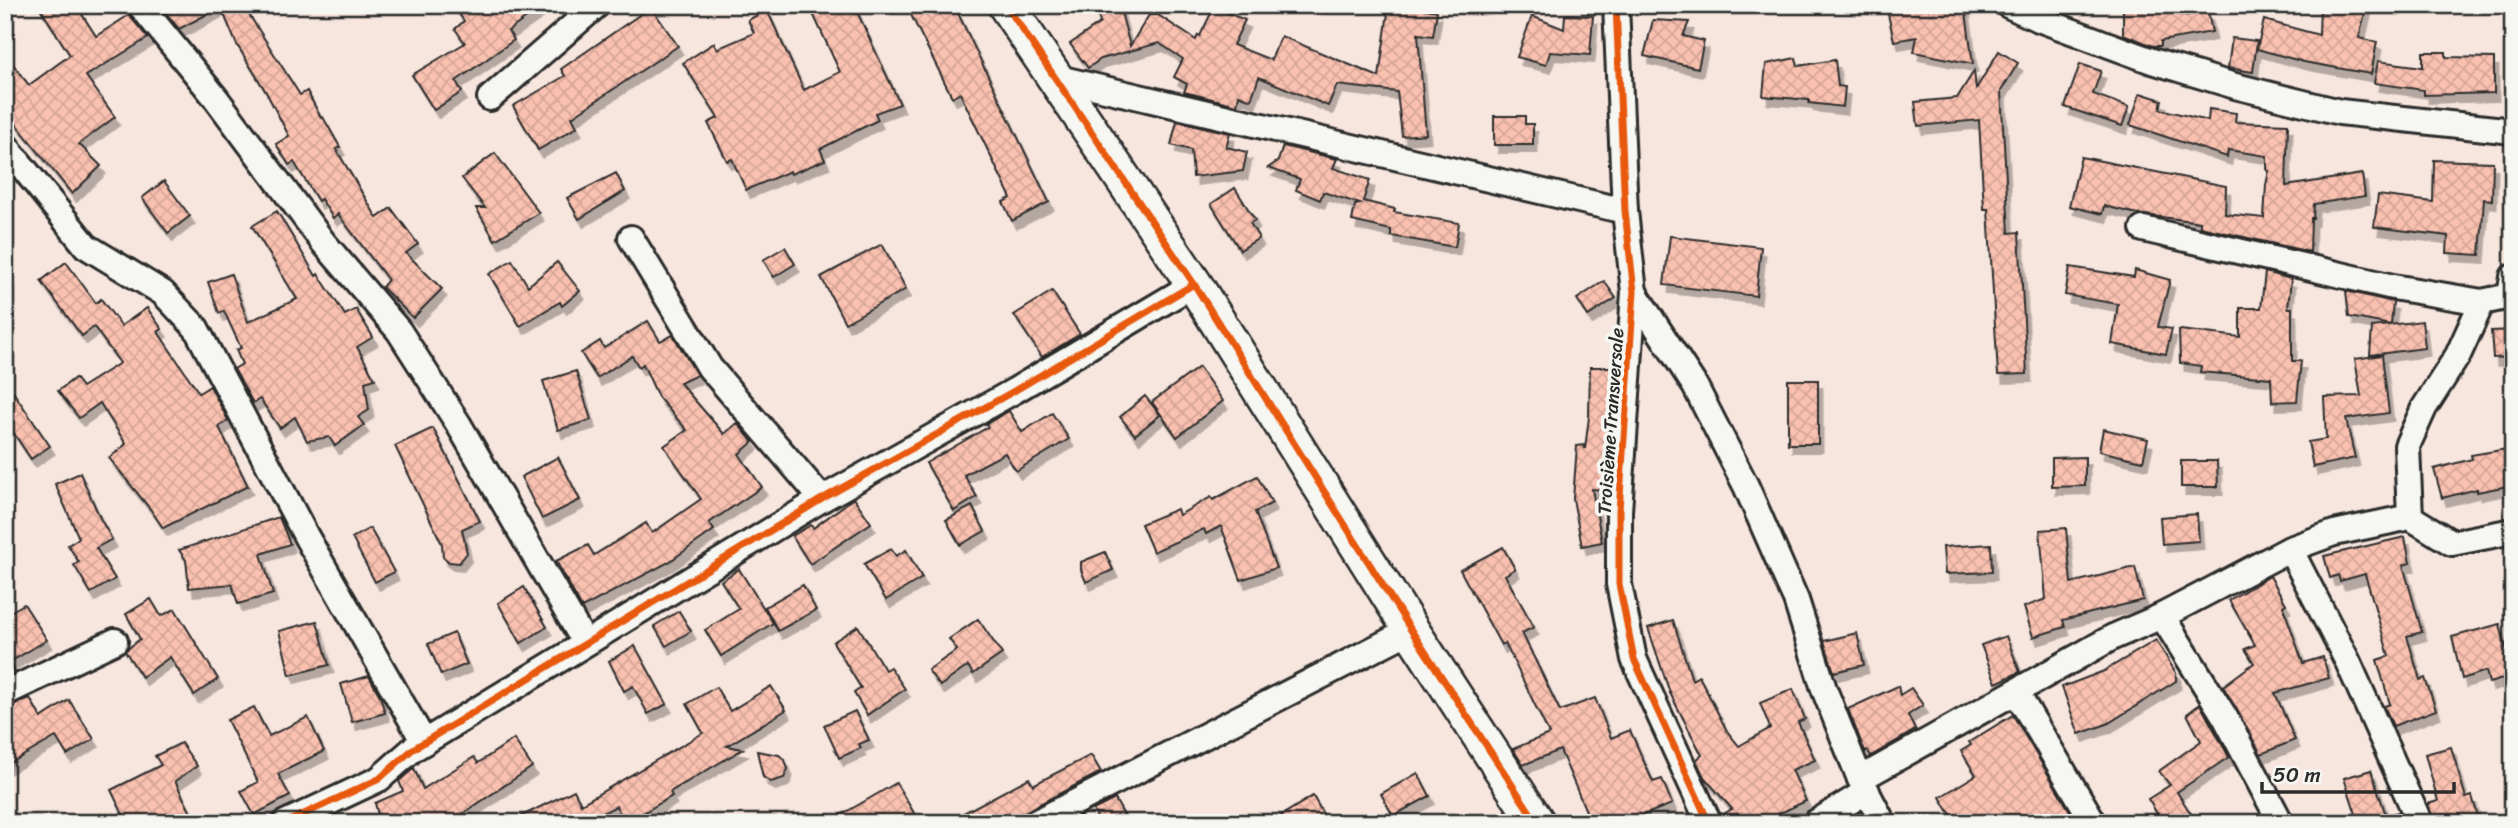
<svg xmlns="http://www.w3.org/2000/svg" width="2518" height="828" viewBox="0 0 2518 828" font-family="Sriracha,sans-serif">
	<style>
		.building { fill: url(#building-cross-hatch); stroke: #2b2b2b; stroke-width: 2; filter: url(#shadow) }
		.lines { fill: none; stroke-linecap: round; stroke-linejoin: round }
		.street-casing { stroke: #2b2b2b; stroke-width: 30 }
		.secondary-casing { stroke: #2b2b2b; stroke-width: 40 }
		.street { stroke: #f6f6f2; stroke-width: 24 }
		.secondary { stroke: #f6f6f2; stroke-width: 35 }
		.cycleway-casing { stroke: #f6f6f2; stroke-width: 11 }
		.cycleway { stroke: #e8590c; stroke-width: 7 }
		.labels { text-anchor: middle; stroke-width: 7; stroke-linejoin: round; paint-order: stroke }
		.street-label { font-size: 19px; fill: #2b2b2b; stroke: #f6f6f2 }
	</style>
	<defs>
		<pattern id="building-cross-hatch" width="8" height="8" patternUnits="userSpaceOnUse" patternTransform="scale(1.75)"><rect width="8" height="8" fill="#fac1b0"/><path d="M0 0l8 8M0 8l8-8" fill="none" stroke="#d6a698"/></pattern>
		<filter id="shadow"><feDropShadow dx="4.5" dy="8" stdDeviation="0" flood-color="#0004"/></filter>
	</defs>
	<rect width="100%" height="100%" fill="#f7e6de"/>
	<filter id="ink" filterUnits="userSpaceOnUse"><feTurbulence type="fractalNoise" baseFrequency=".0143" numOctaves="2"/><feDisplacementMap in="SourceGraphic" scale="14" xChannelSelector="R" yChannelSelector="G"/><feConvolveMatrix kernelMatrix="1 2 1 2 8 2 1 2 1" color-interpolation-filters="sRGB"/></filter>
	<g filter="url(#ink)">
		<g class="building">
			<path d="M38,5h38l20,31 33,-21 19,23 -62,38 29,41 -36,27 22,22 -29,28 -67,-84v-56l24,31 41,-30z"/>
			<path d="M159,5h84l57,90 7,-4 14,27 2,-1 17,30 -4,2 41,69 14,-10 27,36 -12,9 36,36 -29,29 -31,-31 6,-7 -50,-66 -5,4 -12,-19 -3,2 -24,-39 -5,3 -13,-21 13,-8 -23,-44 -30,-49 -15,-36 -42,22z"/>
			<path d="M453,5h92l-37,26 6,9 -58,41 6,11 -28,18 -22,-35 53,-32 -10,-14 9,-8z"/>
			<path d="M809,5h45l46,99 -25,9 3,7 -58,29 5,11 -34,14 -1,-3 -44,19 -14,-31 -5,2 -19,-38 10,-5 -35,-55 31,-20 3,6 37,-16 -6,-13 19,-10 37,80 36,-18z"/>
			<path d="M906,5h48l95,197 -37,19 -9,-19 8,-4 -51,-105 -8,4z"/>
			<path d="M1095,5h24l11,41 19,-31h9l38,25 2,-5 2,1 14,-29 31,13 -12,25 38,15 10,-24 98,41 10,-72h16l32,6 -4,25 -15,-2 8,100 -24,2 -5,-44 -60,-7 -9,21 -69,-29 -8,23 -12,-5 -2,10 -53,-13 3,-8 -13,-7 9,-18 -24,-16 -58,16 -13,9 -18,-24 30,-21z"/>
			<path d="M1886,5h79l8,59 -59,-12 3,-15 -23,4z"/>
			<path d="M2320,5h47l-8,33 18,4 -6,32 -67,-12 -47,-13 7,-29 55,15z"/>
			<path d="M2185,6l1,9 22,-3 4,20 -51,9v5h-8l-30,-12v-27l35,1z"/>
			<path d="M651,7l27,39 -106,71 5,10 -39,23 -25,-44 52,-30 -4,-7z"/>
			<path d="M1565,15l28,1 -3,39 -40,-3 -4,13 -29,-8 15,-41 32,13z"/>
			<path d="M1653,20l36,2 -6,14 21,5 -6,27 -54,-12z"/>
			<path d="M2232,38l25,3 -4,31 -25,-4z"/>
			<path d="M1999,51l19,12 -17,28 8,142 10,-1 8,142 -29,1 -10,-166h-4l-5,-89 -61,6 -3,-24 42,-4 17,-27 2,18z"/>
			<path d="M2423,52h23v5l48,1v35l-70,2v-5l-50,-7 4,-22 45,6z"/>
			<path d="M1796,58l2,8 37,-6 3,26 7,1 -2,20 -34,-4v-3l-46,-4 3,-32z"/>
			<path d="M2080,64l21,7 -8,23 36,13 -7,19 -57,-19z"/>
			<path d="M2140,93l22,7 -2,9 48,12 1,-12 27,4 -1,9 53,2 -2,62 76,-12 3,22 -51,8 -1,14h-2l-1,34 -110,-25v-5l-63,-8 -33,-8 -2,8 -33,-8 12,-49 145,29 -1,28 39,4 2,-33 3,-14 -2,-1v-14l-39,-6 -1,7 -97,-32z"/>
			<path d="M1494,116h31v8h8v21h-39z"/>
			<path d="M1177,121l53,12 -4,14 21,5 -4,19 -50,6 -2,-27 -20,-5z"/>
			<path d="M1283,146l54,13 -4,9 37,12 -7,21 32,8 -1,3 65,11 -4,24 -64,-11v-6l-39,-9 3,-16 5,-1 -37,-12 -3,8 -24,-10 4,-11 -32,-11 10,-7z"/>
			<path d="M495,153l44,60 -44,27 -19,-32h9l-23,-30z"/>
			<path d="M2434,160l59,2 -1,38 -8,-1 -4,56 -33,-2 1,-17 -74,-9 4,-32 55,7z"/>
			<path d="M616,173l9,18 -46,28 -12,-21z"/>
			<path d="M164,181l26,35 -22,17 -26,-35z"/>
			<path d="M1235,188l20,32 -5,3 9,15 -19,12 -29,-46z"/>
			<path d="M277,211l39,65 2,-2 27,41 11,-6 17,28 -16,10 18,32 -10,3 4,28 -11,7 6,8 -29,21 -6,-9 -22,4 -12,-24 -15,11 -20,-29 -7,4 -19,-34 8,-5 -6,-14 5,-2 -17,-37 -5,2 -11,-31 23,-8 17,48 49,-23 -45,-73z"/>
			<path d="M1670,236l91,11 -5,49 -92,-11z"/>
			<path d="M882,244l24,45 -61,34 -24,-46z"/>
			<path d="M785,247l10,17 -21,13 -11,-17z"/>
			<path d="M512,260l16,26 29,-24 23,29 -18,15 -2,-4 -40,24 -31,-52z"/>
			<path d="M66,262l30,41 5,-4 20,27 26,-18 15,21 -4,3 41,61 11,-7 18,34 -9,7 29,59 -85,42 -12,-18 -42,-52 17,-14 -26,-41 -21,15 -21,-27 17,-13 7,9 38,-24 -26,-36 -12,9 -41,-55z"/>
			<path d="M2070,267l64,10 1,-7 35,10 -12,47 14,2 -6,25 -54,-10 6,-40 -53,-9z"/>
			<path d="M2265,272l26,7 -3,29h4v53h9l-4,40 -25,1 -1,-24 -71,-6 1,-6 -21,-3 -1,-33 61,7v-29h21z"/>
			<path d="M1604,281l12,17 -28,18 -11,-17z"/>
			<path d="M1052,291l28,43 -38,23 -28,-42z"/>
			<path d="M2346,291l47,11 -2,23 -42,-8z"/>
			<path d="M648,321l12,20 13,-6 24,40 -17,8 44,51 13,-11 16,19 -14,12 23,33 -53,36 5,7 -45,32 -87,46 -26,-47 32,-16 6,10 52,-32 6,10 49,-34 -37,-53 23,-16 -29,-33 -15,-33 -4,3 -7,-11 -35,22 -16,-25 19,-12 4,7z"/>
			<path d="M2422,321l3,27 -55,7 2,-28z"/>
			<path d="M2513,330v27l-20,1 -2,-27z"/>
			<path d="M2382,355l7,58 -43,6 9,39 -42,9 -5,-25 18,-3 -2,-42 37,-1 -6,-37z"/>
			<path d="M1199,367l24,34 -46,36 -25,-35z"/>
			<path d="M1590,367h24l-10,123 -12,-1 10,53 -20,4 -9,-47 4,-53 7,-1 1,4 4,-32z"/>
			<path d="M576,371l15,49 -33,10 -15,-49z"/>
			<path d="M5,380l45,66 -19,13 -26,-39z"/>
			<rect x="1788" y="380" width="30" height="64"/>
			<path d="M1145,396l15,19 -25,20 -15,-18z"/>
			<path d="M1009,411l13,21 30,-19 17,26 -53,32 -11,-18 -41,22 13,22 -23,14 -28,-48 62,-36 -2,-3z"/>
			<path d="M433,428l47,93 -18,8 5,24 -8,10 -10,-1 -6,-5 -1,-13 -47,-98z"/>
			<path d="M2103,429l45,10 -5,22 -44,-10z"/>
			<path d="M2513,448v37l-36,7v-3l-35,9 -8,-29 38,-10 -1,-4z"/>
			<path d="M558,457l22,43 -38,19 -21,-42z"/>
			<path d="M2085,457v29l-33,1v-29z"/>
			<path d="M2181,461h36l1,26h-37z"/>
			<path d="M80,473l21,47 11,19 -16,9 19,31 -24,14 -17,-28 5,-3 -11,-17 11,-7 -24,-54z"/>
			<path d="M1257,476l15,27 -17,9 21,56 -35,12 -20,-54 -15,8 -2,-5 -51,23 -12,-28 36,-15 2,6 32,-18 2,3z"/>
			<path d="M854,498l17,25 -61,41 -18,-28 19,-11 2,3z"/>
			<path d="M972,506l13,25 -25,14 -14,-25z"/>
			<path d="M2197,514l2,27 -37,3 -2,-27z"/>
			<path d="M279,517l11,27 -29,10 12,40 -35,10 -6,-20 -43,4 -3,-28 -7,-10z"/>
			<path d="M370,528l24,44 -19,10 -23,-44z"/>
			<path d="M2066,528l5,55 64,-16 8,33 -80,20 2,7 -32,10 -9,-30 22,-8 -6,-69z"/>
			<path d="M2405,537l5,26 -7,2 19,67 -15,4 13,44 5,-2 11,32 -43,16 -9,-20 6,-2 -13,-44 12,-4 -24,-82 -25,7 -2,-6 -8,3 -6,-22z"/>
			<path d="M1991,544l1,28 -47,2 -2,-27z"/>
			<path d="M1503,547l12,22 -10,6 29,52 -12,6 38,78 35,-13 16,40 19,-8 23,52 9,-3 10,25 -49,19h-32l-31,-73 -37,15 -10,-16 36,-15 -44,-91 -4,2 -41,-75z"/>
			<path d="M891,549l5,7 10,-6 16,28 -36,22 -22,-36z"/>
			<path d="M1105,552l8,18 -27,12 -5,-12v-8z"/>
			<path d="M739,569l34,54 -52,33 -16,-26 34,-21 -18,-28z"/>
			<path d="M2270,576l16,28 -3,2 20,57 20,-6 6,21 -54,15 20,47 -34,14 -38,-68 31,-23 -9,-14 10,-4 -26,-45z"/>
			<path d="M803,585l13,25 -38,21 -13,-24z"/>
			<path d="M524,587l23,40 -26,16 -23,-40z"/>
			<path d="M151,599l10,17 14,-7 43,70 -24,16 -24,-38 -28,20 -17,-26 15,-12 -14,-25z"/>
			<path d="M24,604l23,36 -37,22 5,10 -10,4v-61z"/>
			<path d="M679,611l12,20 -25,15 -12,-20z"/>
			<path d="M978,619l24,35 -29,20 -5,-8 -28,20 -12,-16 29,-20 -8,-11z"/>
			<path d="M1673,620l19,60 7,-4 28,55 12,15 31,-18 -10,-25 33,-14 12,30 -7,3 17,38 -23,10 14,31 -47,22h-35l-2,-8 10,-6 -28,-32 -8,-17 6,-5 -32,-62 -22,-65z"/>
			<path d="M317,621l12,44 -39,10 -11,-44z"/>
			<path d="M2500,624l13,52 -24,7 -3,-12 -24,8 -10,-42z"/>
			<path d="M858,626l27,44 5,-3 15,22 -38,26 -13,-22 7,-5 -28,-46z"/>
			<path d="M454,633l13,31 -26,11 -13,-31z"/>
			<path d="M1857,633l7,32 -30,7 -10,-31z"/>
			<path d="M2006,636l14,36 -24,11 -15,-38z"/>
			<path d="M2156,640l20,33v8l-69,43 -28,10 -17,-47 42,-16z"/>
			<path d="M635,646l32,58 -19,10 -15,-28 -9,5 -15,-30z"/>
			<path d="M369,676l11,20 5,17 -33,9 -11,-38z"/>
			<path d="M771,686l15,24 -59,36 16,3 -73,43 2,4 -46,27 -10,-17 -27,14 1,3h-82l66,-33 7,14 122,-71 -16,-29 29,-17 14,24z"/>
			<path d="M1898,686l2,9 11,-7 12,17 -15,10 7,15 -44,26 -3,-5 -3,1 -17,-43z"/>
			<path d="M30,698l11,20 28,-18 25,39 -27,16 -11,-18 -51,29v-58z"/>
			<path d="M2200,704l29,53 -52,35 20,31h-34l-15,-24 22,-14 -11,-14 42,-30 -14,-27z"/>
			<path d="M254,707l15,29 39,-19 16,34 -46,23 12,22 -36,19 -13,-24 17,-9 -31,-62z"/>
			<path d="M855,711l14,29 -10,4 2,4 -22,10 -15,-33z"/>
			<path d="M2013,715l64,108h-121l-16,-26 36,-22 -15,-24 10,-6 -2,-3z"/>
			<path d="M514,739l18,28 -83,56h-69l-5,-20 28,-12 -4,-10 15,-13 9,21 51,-32 4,6z"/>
			<path d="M181,743l16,23 -22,15 21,42h-69l-16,-33 50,-25 -6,-9z"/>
			<path d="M2451,747l15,51 6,-2 8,27h-45l-7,-19 10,-3 -13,-47z"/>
			<path d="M757,751l22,4 6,5 3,9 -4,9 -13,4 -8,-5z"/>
			<path d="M1091,755l10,17 -73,38 -7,9 -7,4h-69l84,-45 4,7z"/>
			<path d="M2371,770l15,45 13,-3 5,11h-45l-15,-45z"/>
			<path d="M1418,773l12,23 -37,20 -12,-22z"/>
			<path d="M896,783l24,40h-93l45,-26z"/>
			<path d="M1313,796l15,27h-59z"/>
			<path d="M1115,799l13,24h-28l-7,-13z"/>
		</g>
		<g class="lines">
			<defs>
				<g id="street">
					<path d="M140,5l75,92 108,145 76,89 60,94 126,218"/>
					<path d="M1616,5l9,206 9,81 -15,219v73l15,75 75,164"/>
					<path d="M2008,5l28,13 116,43 83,25 105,26 173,19"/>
					<path d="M1054,77l571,134"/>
					<path d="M490,98l107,-93"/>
					<path d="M5,145l81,101 77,47 33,35 111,210 117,204"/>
					<path d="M2143,229l250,58 89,15 28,-6 3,-19"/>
					<path d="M631,238l79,130 112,131"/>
					<path d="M1634,292l61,94 51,100 50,114 28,89 36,90 23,44"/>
					<path d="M2410,517l-3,-71 17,-38 34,-53 24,-53"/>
					<path d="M2290,549l58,113 72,161"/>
					<path d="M2162,616l63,101 56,106"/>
					<path d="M2016,692l78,131"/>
					<path d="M5,693l110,-52"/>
					<path d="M1860,779l253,-142 49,-21 128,-67 44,-16 76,-16 42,26 61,-12"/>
					<path d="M285,823l94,-44 34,-30 409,-250 192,-108 180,-107"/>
					<path d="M1035,823l376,-193"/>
					<path d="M1815,823l52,-32"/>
				</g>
				<path id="secondary" d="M1006,5l188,279 217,346 126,193"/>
			</defs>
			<use href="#street" class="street-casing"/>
			<use href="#secondary" class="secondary-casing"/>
			<use href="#street" class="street"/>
			<use href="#secondary" class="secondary"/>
			<defs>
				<g id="cycleway">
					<path d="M1006,5l188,279 217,346 126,193"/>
					<path d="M1616,5l9,206 9,81 -15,219v73l15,75 75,164"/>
					<path d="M285,823l94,-44 34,-30 409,-250 192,-108 180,-107"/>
				</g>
			</defs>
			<use href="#cycleway" class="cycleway-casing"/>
			<use href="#cycleway" class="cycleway"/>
		</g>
	</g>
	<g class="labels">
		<g class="street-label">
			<text transform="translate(1610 421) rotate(-86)" y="7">Troisième Transversale</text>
		</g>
	</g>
	<rect width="2518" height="828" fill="none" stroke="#f6f6f2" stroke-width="28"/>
	<rect x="14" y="14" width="2490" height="800" fill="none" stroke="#2b2b2b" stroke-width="2.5" filter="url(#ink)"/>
	<path d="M2262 782v10h192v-10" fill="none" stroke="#2b2b2b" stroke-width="3.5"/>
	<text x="2273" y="782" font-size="21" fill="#2b2b2b" stroke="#f6f6f2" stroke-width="5" paint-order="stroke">50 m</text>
</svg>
